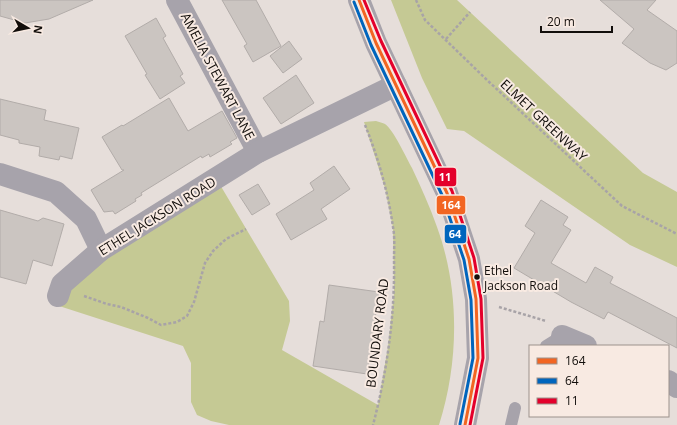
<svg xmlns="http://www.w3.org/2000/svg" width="677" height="425" viewBox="0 0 677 425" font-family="'Open Sans',sans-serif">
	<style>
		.green { fill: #c5c994 }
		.building { fill: #cbc5c1; stroke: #b2aca9 }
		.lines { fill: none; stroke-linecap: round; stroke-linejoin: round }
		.path { stroke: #a8a3a7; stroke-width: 2.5; stroke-dasharray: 3 2; stroke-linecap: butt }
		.service { stroke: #a7a3ab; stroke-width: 12 }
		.minor { stroke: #a7a3ab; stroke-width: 22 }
		.tertiary { stroke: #a7a3ab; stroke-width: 22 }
		.bus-1-casing { stroke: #f8eae2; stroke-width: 6 }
		.bus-2-casing { stroke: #f8eae2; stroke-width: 6 }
		.bus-3-casing { stroke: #f8eae2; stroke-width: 6 }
		.bus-1 { stroke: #f26522; stroke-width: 3 }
		.bus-2 { stroke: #0065bd; stroke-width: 3 }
		.bus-3 { stroke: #e4002b; stroke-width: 3 }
		.bus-dot { fill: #120e0b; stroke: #f8eae2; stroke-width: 1.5 }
		.labels { text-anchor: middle; stroke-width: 4; stroke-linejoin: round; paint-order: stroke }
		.bus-label { font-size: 12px; fill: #120e0b; stroke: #f8eae2; text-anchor: start }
		.street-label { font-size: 13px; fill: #120e0b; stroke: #f8eae2 }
		.line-badge { stroke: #f8eae2; stroke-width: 1.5 }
		.badge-label { font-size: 11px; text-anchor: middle; font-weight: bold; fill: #fff }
	</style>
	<rect width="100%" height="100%" fill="#e6deda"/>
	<g class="green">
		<path d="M391,0h66l186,173 34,19v75l-47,-22 -166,-114 -17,-2 -25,-51z"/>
		<path d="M376,121c3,1 7,2 9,3 8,5 22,35 27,44 9,19 18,39 25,59 23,63 22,135 2,198h-210l-18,-4 -14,-6 -6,-13v-39l-8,-17 -127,-41 6,-21 154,-106 73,123 1,20 -8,29 96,55 10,-58 6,-54 -1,-65 -8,-40 -21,-66z"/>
	</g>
	<g class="building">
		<path d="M0,0h93l-44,19 -24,4 -25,-7z"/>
		<path d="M222,0h34l25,46 -28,16 -9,-16 3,-2z"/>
		<path d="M600,0h56l-9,10 30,21v32l-11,7 -16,-7 -28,-20 12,-14z"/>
		<path d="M156,18l10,18 -3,2 20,36 -3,2 5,7 -25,16 -15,-24 2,-1 -22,-38z"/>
		<path d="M289,41l13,18 -19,14 -13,-17z"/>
		<path d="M296,75l18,28 -33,21 -18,-26z"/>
		<path d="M169,98l19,33 34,-20 15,27 -7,4 2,2 -22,13 -1,-3 -7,4 -1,-2 -60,37 1,2 -7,4 1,2 -21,13 -2,-3 -9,1 -13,-22 33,-20h-2l-20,-33 20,-12 1,1z"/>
		<path d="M0,99l46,11 -2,10 35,8 -7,31 -12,-3 -1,4 -20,-4 1,-9 -21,-4v-3l-19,-5z"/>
		<path d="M334,166l16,23 -29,20 6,10 -36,21 -15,-26 38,-24 -4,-7z"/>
		<path d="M258,184l12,20 -18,11 -13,-20z"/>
		<path d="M541,200l27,17 -5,8 8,5 -20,33 35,20 9,-16 18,10 -3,6 67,35v30l-69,-36 -4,7 -33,-17 -57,-34 21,-35 -10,-7z"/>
		<path d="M0,210l38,11 5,-3 21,6 -12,42 -19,-6 -7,24 -26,-7z"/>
		<path d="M329,285l50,7 -12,82 -54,-8 7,-45 4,1z"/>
	</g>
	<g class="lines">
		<g class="path">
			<path d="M416,0l9,20 62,60 135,126 55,28"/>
			<path d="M446,39l24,-27"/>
			<path d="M365,125c13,32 23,67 28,102 2,11 1,22 1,33 1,55 -7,112 -21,165"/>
			<path d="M84,296l23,8 14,3 27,11 13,7 16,-3 10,-6 7,-14 11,-39 8,-12 13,-12 20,-10"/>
			<path d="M499,307l47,14"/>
		</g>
		<g class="service">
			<path d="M546,346l16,-10"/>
			<path d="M511,425l4,-17"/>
		</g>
		<g class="minor">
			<path d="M177,0l81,152"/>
			<path d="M0,174l56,18 30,27 15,31"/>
			<path d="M58,296l4,-12 39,-34 157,-98 138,-67"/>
			<path d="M562,336l24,10"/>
			<path d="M668,381l9,6"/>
		</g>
		<path class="tertiary" d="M359,0l17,43 71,150 22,66 7,40 2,59 -13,67"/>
		<defs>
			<path id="bus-1" d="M359,0l17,43 71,150 22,66 7,40 2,59 -13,67"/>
			<path id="bus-2" d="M354,2l17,43 71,150 22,65 7,40 2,58 -13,66"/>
			<path id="bus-3" d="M364,0l17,41 71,150 22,67 7,41 2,59 -13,67"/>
		</defs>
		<use href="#bus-1" class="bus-1-casing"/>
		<use href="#bus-2" class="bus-2-casing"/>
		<use href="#bus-3" class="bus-3-casing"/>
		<use href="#bus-1" class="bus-1"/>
		<use href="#bus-2" class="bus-2"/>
		<use href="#bus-3" class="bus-3"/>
	</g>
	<circle class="bus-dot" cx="477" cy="277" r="3.5"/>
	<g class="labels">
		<g class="bus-label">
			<text x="484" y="275">Ethel<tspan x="484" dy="15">Jackson Road</tspan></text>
		</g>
		<g class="street-label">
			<text transform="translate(218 76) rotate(62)" y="5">AMELIA STEWART LANE</text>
			<text transform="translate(544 120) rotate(43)" y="5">ELMET GREENWAY</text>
			<text transform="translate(157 216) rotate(-32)" y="5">ETHEL JACKSON ROAD</text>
			<text transform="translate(377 333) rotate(-83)" y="5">BOUNDARY ROAD</text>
		</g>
	</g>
	<g class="line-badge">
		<rect x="434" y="167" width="23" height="20" rx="4" fill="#e4002b"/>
		<rect x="436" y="195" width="30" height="20" rx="4" fill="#f26522"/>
		<rect x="444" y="224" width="23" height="20" rx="4" fill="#0065bd"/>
	</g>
	<g class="badge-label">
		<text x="445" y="181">11</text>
		<text x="451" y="209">164</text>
		<text x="455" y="238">64</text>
	</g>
	<rect x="529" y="345" width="140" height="72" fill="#f8eae2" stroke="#9c928c"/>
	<rect x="537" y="358" width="20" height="6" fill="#f26522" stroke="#9c928c"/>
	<text x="565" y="365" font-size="12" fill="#120e0b">164</text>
	<rect x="537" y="378" width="20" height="6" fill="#0065bd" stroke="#9c928c"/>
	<text x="565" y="385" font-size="12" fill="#120e0b">64</text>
	<rect x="537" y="398" width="20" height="6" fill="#e4002b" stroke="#9c928c"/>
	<text x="565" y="405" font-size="12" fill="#120e0b">11</text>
	<g transform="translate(28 28) rotate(99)" stroke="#f8eae2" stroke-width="3" paint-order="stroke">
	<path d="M0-3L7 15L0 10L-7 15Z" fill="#120e0b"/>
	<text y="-6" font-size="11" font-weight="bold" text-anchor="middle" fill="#120e0b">N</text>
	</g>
	<path d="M541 26v6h71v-6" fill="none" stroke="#120e0b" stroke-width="2"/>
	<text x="547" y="26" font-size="12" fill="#120e0b" stroke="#f8eae2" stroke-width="3" paint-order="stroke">20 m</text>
</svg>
